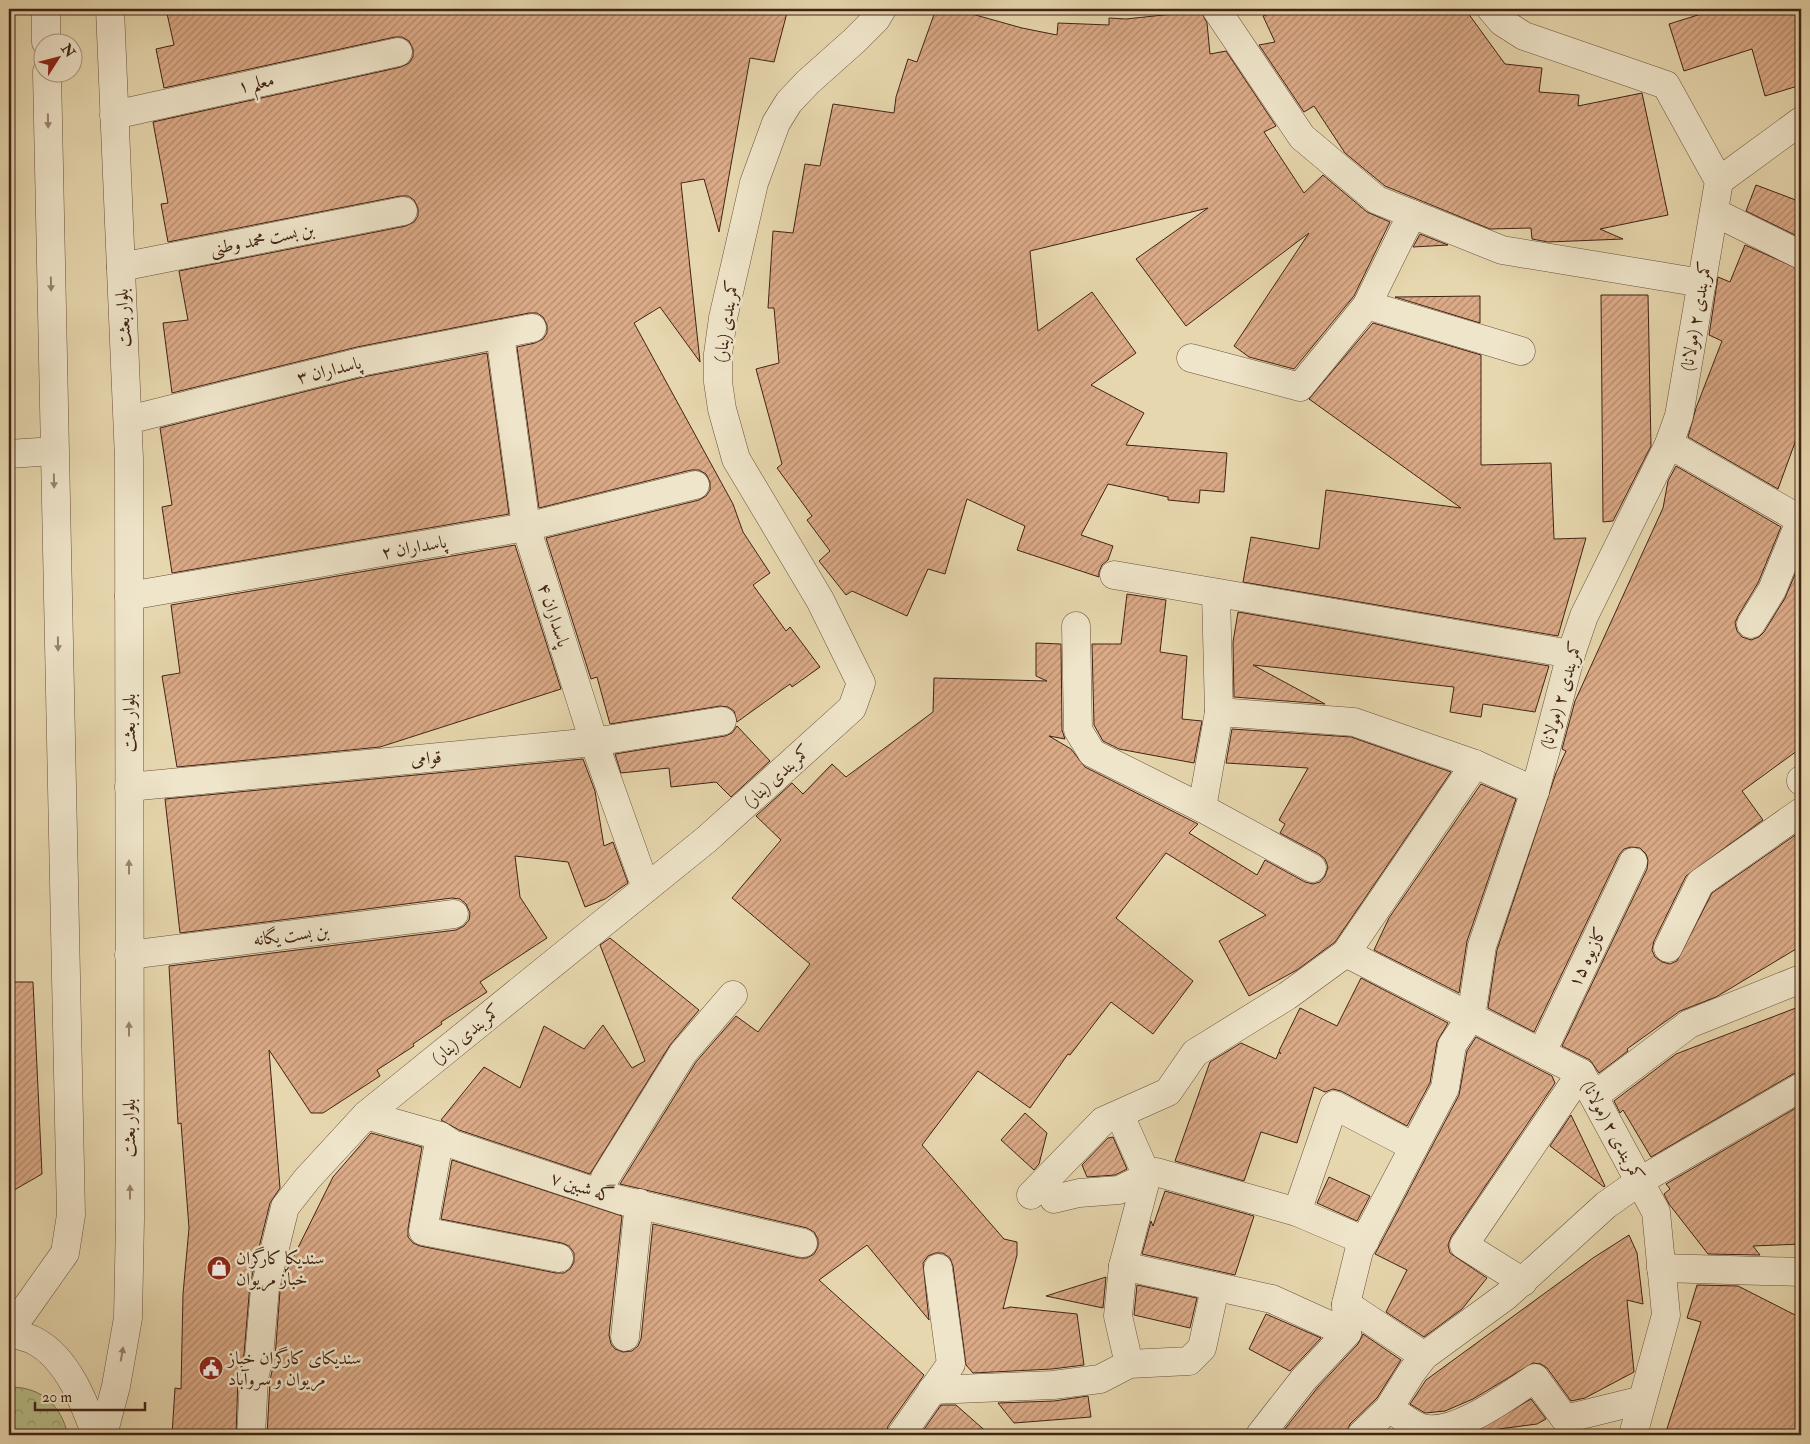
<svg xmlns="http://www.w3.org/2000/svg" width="1810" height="1444" viewBox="0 0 1810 1444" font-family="'IM FELL Double Pica',Amiri,serif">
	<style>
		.forest { fill: url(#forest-crowns); stroke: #7c7050 }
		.building { fill: url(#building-hatch); stroke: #412316 }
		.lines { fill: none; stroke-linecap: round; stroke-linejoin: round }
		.minor-casing { stroke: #6a503c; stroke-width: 29 }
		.tertiary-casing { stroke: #6a503c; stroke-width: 29 }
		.minor { stroke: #efe5ca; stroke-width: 28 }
		.tertiary { stroke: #efe5ca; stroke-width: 28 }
		.oneway { fill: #988470 }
		.labels { text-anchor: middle; stroke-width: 5; stroke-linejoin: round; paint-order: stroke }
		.street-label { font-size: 18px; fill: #412316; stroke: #efe5ca }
		.poi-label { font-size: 18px; fill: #412316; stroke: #efe5ca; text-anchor: start }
	</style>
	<defs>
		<pattern id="forest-crowns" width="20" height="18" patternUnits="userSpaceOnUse" patternTransform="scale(1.25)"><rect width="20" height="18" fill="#b7be89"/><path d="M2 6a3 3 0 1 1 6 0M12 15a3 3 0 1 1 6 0" fill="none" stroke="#969a6f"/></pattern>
		<pattern id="building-hatch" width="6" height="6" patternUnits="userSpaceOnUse" patternTransform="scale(1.25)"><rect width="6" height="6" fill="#dbaa87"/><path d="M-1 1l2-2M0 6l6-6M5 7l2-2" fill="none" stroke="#b38a6d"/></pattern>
	</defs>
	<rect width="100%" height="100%" fill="#e7d7ae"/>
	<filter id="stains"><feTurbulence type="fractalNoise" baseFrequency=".004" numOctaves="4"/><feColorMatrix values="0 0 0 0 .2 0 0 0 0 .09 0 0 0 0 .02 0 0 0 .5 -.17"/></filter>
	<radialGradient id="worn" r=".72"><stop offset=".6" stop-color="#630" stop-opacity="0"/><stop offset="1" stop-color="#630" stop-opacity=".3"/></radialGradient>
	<path class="forest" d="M12,1387c31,1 49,19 56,48h-59v-47z"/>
	<g class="building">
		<path d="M166,9h622l-14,53 -24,-4 -31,174 -15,-53 -23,4 19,179 -40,-55 -26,16 99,181 10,28 27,41 -17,12 33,46 4,-4 30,40 -28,20 -2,-3 -53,38 -3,-11 -6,-4 -8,-1 -110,18 -13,-47 -6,2 -45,-141 153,-38 7,-4 4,-6v-8l-4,-8 -7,-4h-8l-152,38 -22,-161 18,-4 8,-4 4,-6v-8l-4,-8 -6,-4h-8l-172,34 -185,46 -9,-70 25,-3 -9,-49 227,-45 8,-4 4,-6v-8l-4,-8 -6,-4h-8l-232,46 -7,-38 7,-1 -15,-81 248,-55 8,-4 4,-6v-8l-4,-8 -7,-4h-7l-231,51 -8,-39 18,-4z"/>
		<path d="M936,9h18l68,19 35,7 1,-12 51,2v-7l17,1 75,-8 6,12 3,31 16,-3 50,75 -12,6 40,61 19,-18 44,37 23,10 -36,74 -60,73 -45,-12 -15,-11 75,-113 -123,93 -50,-67 72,-51 -178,43 8,80 54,-39 44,61 -45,32 53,28 -18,32 101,8 -3,39 -24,-2 -1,13 -31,-3v-3l-60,-13 -27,51 32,11 -5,14 -6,5 -3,7v5l-82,-27 8,-24 -58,-27 -22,75 -17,-5 -21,47 -55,-25 -6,4 -27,-34 11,-10 -23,-31 5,-4 -35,-48 5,-4 -26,-95 23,-6 -5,-55h-6l5,-77 20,2 12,-69 15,2 13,-62 61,9 2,-16 12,-38 9,3z"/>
		<path d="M1280,9h185l40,55 37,4 -3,24 40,3 -1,11 64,-13 26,122 -68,14 23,10 -75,3 -16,-3 -1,-11 -41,1 -105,-43 -40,-33 -31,-47 -10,6 -45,-67 16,-3 -12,-26z"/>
		<path d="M1717,9h84v76l-36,11 -13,-47 -68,22 -15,-47z"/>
		<path d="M1756,185l45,17v36l-55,-27z"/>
		<path d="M1420,234l28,11 -35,2z"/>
		<path d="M1745,245l56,25v156l-23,63 -90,-52 8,-29 26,-67 -13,-6 9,-58 12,5z"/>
		<path d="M1601,295h47l3,151 -38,75 -10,1z"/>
		<path d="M1480,296v27l-85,-26z"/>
		<path d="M1373,323l108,32v110l70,-2 3,76 32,-1 -28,98 -315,-54 8,-45 68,12 7,-59 135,18 -152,-109z"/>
		<path d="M487,353l22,161 -337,59 -10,-66 10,-2 -12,-77 203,-51z"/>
		<path d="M1676,466l105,61 -23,56 -20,33 -3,7 2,8 5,6 9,3 8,-3 5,-5 21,-34 16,-38v188l-59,43 21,29 -77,56 -32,65 -2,9 3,7 7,5 8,2 7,-3 35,-68 89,-62v115l-85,51 -36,14 -53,38 1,2 -29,22 -9,-13 -28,-14 85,-177 1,-9 -2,-6 -6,-6 -9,-1 -7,2 -5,6 -85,177 -46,-24 9,-58 59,-177 10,-22 -4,-2 13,-48 88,-193 5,-27z"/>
		<path d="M515,545l46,144 -181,58 -203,20 -15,-91 18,-3 -9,-68z"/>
		<path d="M1127,594l39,6 -6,52 27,4 -5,63 20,2 -8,42 -75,-14 -16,-8 -9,-16 -2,-81h29z"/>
		<path d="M1238,612l311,54 -14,46 -52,-8 -2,13 -31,-5 4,-25 -201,-22 72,39 -91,-7 -1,-55z"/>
		<path d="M1036,643l25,1 1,86 3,9 -16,-3 22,13 14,18 113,57 -9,9 68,42 8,-15 40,22 8,2 7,-2 5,-6 3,-9 -3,-8 -6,-5 -39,-21 5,-9 -6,-4 29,-52 -82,-5 6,-34 119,8 100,35 -116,170 -38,28 -48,26 -30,-55 47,-26 -100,-62 -50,65 77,63 -40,53 -42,-32 -41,53 -2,-1 -38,54 -52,-37 -56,74 82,94 13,3v13l-14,54 7,-2 67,7 7,51 -32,4 -79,4 -7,-8 -13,-99 -3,-8 -7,-5h-8l-7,3 -5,7 6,57 -62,-75 -48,35 105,95 -36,51 -2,9h-619l3,-55 5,-22 5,-67 6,-22v3l47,-95 38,-44 51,14 -14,82v8l5,6 7,3 136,27h8l6,-4 4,-7v-9l-5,-7 -7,-3 -121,-24 11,-59 170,56 -13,119 2,9 4,5 8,3 9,-1 6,-5 3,-7 12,-115 146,34h8l7,-4 4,-7v-8l-4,-7 -7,-4 -187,-44 76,-122 40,-46 22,16 52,-68 -78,-66 49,-58 -25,-24 36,-33 11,11 29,-30 14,13 87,-65 1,-34 113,3 -11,-5z"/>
		<path d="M737,726l33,35 -39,36 -15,-15 -45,5 -2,-19 -48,5 -6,-19 110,-18 7,-3z"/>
		<path d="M583,759l12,32 9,55 9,-4 15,41 -23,16 -20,8 -17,-45 -53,-6 5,41 27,41 -67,44 7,10 -46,30 1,2 -29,20 1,2 -37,24 3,6 -57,37h-12l-42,-63 11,138 -10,15 -20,81 -6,70 -6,23 -2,58h-64l3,-47 6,1 2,-95 6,-66 -8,-105 -3,1 -9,-158 287,-36 8,-4 5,-6 1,-7 -4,-9 -6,-5 -8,-1 -272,35 -15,-134z"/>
		<path d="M1481,784l35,15 -49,142 -8,52 -85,-43 15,-32z"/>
		<path d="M610,938l89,72 -29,35 -80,129 -131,-44 -18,-10 43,-53 36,21 24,-62 40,23 19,-24 29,43 13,-7 -45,-116z"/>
		<path d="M1361,978l87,45 -11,19 -7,41 -23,43 -66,-35 -8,-2 -8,3 -11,-5 -17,56 -36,-11 -17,49 -69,-20 35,-99 31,-19 35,16 3,-7 2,2 -2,-3 21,-43 37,18z"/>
		<path d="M9,982h24l9,192 -33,19z"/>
		<path d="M1801,1006v65l-8,3 -142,83 -28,-47 -3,3 -6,-12 62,-47z"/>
		<path d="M1476,1037l76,39 3,7 -104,154 -3,8 2,8 37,25 -25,31 -38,28 -38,-25 21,-42 -32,-16 84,-159 8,-44z"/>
		<path d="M1801,1105v139l-48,2 7,9 -52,-1 -39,-50 -5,-10 6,-5 -4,-5z"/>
		<path d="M1025,1113l22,20 -8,31 -5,6 -33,-30z"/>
		<path d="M1571,1115l34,71 -1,1 -54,-41z"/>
		<path d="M1113,1137l14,32 -12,6 -28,2 -5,-12 26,-27z"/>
		<path d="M1329,1177l41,19 -13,25 -40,-18z"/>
		<path d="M1165,1191l89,25 -19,59 -93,-21 9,-33 2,5z"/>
		<path d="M1629,1235l8,18 6,51 -16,-4 7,72 -49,26 -14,3 -24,-33 -6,-4 -8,-1 -60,36 -28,12 -20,2 -15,-9 16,-24 167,-122z"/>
		<path d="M1106,1277l-3,31 -57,-12z"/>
		<path d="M1137,1285l60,13 -7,30 -56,-13z"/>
		<path d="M1697,1285l41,1 63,32v117h-136l36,-113 -14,-4z"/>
		<path d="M1266,1314l55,24 -31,33 -41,-22z"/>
		<path d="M1363,1334l38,26 -24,38 -27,26 -4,11h-66l38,-48 40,-43z"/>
		<path d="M1088,1396l3,21 -77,6 -16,-20 56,-2z"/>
		<path d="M1531,1399l15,20 -9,5 -38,5 1,6h-30z"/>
		<path d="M941,1405h15l34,30h-70z"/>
	</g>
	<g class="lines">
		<defs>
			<g id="minor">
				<path d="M1216,9l86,128 75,63 125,50 200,33"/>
				<path d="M114,115l284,-63"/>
				<path d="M1719,181l82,-60"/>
				<path d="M1714,212l87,43"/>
				<path d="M121,267l282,-56"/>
				<path d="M1367,305l154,46"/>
				<path d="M500,334l26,193 68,215 52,146"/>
				<path d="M1191,358l109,29 67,-82 45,-91"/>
				<path d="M128,420l232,-58 172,-34"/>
				<path d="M1669,444l132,76"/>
				<path d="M9,454l45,-3"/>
				<path d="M1114,575l457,79"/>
				<path d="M129,596l397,-69 169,-42"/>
				<path d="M1751,624l21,-34 29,-71"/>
				<path d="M1076,626l2,104 14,23 110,55 110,60"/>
				<path d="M1219,712l135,10 121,42 60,27"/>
				<path d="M1801,780v1"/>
				<path d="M129,787l465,-45 128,-21"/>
				<path d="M1202,808l17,-96 -3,-119"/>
				<path d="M1668,948l32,-65 101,-71"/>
				<path d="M129,955l325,-41"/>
				<path d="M1542,1052l91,-190"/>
				<path d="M1594,1096l95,-72 112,-45"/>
				<path d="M366,1115l74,21 12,8 168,56 183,43"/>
				<path d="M1120,1115l27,61 -24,90 -5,50 11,48"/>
				<path d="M440,1136l-17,95 136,27"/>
				<path d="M600,1193l5,-15 78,-125 50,-58"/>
				<path d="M1031,1195l72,-74 65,-29 27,-39 92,-57 59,-43 129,-189"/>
				<path d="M1054,1199l25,-6 40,-3 37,-18 141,40 68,29"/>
				<path d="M1297,1212l37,-107 80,42"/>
				<path d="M1123,1266l149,33 75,34"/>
				<path d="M1661,1268l140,4"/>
				<path d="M1523,1282l-59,-37 117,-172"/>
				<path d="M1346,1304l78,52"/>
				<path d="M625,1337l14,-134"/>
				<path d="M932,1390l121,-5 47,-6 29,-15 60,-3 13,-13 13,-60"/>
				<path d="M1389,1408l22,-35 13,-17 82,-60 100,-91 34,-24 161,-94"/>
				<path d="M901,1435l50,-71 -13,-96"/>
				<path d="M1260,1435l43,-55 44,-47 -1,-29 13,-53 86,-163 7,-43 19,-28 -125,-64"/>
				<path d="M1361,1435l28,-27c10,6 22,17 33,20 32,9 87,-33 113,-50l30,41 77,-19"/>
			</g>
			<g id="tertiary">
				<path d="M46,9v33"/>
				<path d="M1491,9l11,13 22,14 142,49 53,96 -40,235 -10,28 -85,172 -13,38 -36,137 -53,155 -11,71 110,56 75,139 10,103 -33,120"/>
				<path d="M9,1332l56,-79 6,-38 -24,-1143"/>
				<path d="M9,1333c8,2 19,4 26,8 33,18 49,61 61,94"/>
				<path d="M103,1435l13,-49 12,-68 2,-99 -1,-760 -19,-450"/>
				<path d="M251,1435l3,-57 5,-21 6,-69 20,-81 22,-28 59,-64 341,-276 145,-131 9,-25 -41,-83 -84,-141 -14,-50 -4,-27v-28l5,-36 31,-135 22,-60 13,-21 19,-20 46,-41 22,-22 6,-10"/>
			</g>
		</defs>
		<use href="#minor" class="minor-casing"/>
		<use href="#tertiary" class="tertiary-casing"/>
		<use href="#minor" class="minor"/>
		<use href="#tertiary" class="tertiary"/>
	</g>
	<defs><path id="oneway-solid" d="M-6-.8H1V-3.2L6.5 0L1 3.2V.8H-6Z" transform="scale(1.25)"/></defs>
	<g class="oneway">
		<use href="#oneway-solid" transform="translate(48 121) rotate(89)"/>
		<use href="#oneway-solid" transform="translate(51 284) rotate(89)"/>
		<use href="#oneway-solid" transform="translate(54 481) rotate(89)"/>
		<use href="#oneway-solid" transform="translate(58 644) rotate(89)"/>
		<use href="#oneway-solid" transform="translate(129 867) rotate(-90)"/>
		<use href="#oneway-solid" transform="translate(129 1029) rotate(-90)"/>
		<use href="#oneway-solid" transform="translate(130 1192) rotate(-90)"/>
		<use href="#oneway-solid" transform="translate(122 1354) rotate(-80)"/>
	</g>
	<defs>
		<symbol id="shop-disc" viewBox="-11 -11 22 22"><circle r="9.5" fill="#8f2418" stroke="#efe5ca"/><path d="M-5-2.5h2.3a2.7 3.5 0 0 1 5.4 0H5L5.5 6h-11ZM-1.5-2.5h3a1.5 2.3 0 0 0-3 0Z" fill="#fff"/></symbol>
		<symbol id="civic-disc" viewBox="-11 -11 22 22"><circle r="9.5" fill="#8f2418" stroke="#efe5ca"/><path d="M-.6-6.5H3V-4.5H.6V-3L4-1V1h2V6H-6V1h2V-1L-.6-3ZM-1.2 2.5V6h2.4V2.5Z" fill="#fff"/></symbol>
	</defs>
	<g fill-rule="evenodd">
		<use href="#shop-disc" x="205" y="1254" width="28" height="28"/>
		<use href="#civic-disc" x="197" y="1354" width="28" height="28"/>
	</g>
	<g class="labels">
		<g class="street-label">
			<text transform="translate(256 83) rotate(-12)" y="6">معلم ۱</text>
			<text transform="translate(262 239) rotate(-11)" y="6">بن بست محمد وطنی</text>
			<text transform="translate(1696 316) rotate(-80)" y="6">کمربندی ۲ (مولانا)</text>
			<text transform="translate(123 318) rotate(-93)" y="6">بلوار بعثت</text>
			<text transform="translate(726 321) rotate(-81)" y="6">کمربندی (بنار)</text>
			<text transform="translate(329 370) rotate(-14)" y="6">پاسداران ۳</text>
			<text transform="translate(414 547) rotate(-10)" y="6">پاسداران ۲</text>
			<text transform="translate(554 615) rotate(72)" y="6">پاسداران ۴</text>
			<text transform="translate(1561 695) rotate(-74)" y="6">کمربندی ۲ (مولانا)</text>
			<text transform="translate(129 723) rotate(-90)" y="6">بلوار بعثت</text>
			<text transform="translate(426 758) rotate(-6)" y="6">قوامی</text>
			<text transform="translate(777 776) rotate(-42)" y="6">کمربندی (بنار)</text>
			<text transform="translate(291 935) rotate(-7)" y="6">بن بست یگانه</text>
			<text transform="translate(1587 957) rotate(-64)" y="6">کازیوه ۱۵</text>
			<text transform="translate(466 1034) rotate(-39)" y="6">کمربندی (بنار)</text>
			<text transform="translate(129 1128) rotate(-90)" y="6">بلوار بعثت</text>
			<text transform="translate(1613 1131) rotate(62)" y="6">کمربندی ۲ (مولانا)</text>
			<text transform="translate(582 1187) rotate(18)" y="6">گه شبین ۷</text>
		</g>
		<g class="poi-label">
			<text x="236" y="1264">سندیکا کارگران<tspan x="236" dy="21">خباز مریوان</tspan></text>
			<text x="228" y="1364">سندیکای کارگران خباز<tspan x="228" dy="21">مریوان و سروآباد</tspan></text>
		</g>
	</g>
	<rect width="1810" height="1444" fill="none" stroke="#e7d7ae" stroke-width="30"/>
	<rect x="10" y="10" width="1790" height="1424" fill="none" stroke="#412316" stroke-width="2.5"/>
	<rect x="15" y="15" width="1780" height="1414" fill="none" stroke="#412316"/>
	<g transform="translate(58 58) rotate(54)"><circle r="24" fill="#efe5ca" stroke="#a99782"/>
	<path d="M0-4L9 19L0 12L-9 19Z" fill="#8f2418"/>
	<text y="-8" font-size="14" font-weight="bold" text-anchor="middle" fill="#412316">N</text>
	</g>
	<path d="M35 1402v8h110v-8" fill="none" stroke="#412316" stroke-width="2.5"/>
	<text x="42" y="1402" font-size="15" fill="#412316" stroke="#efe5ca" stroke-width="4" paint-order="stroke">20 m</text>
	<rect width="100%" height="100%" filter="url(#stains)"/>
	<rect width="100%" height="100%" fill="url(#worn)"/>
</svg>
